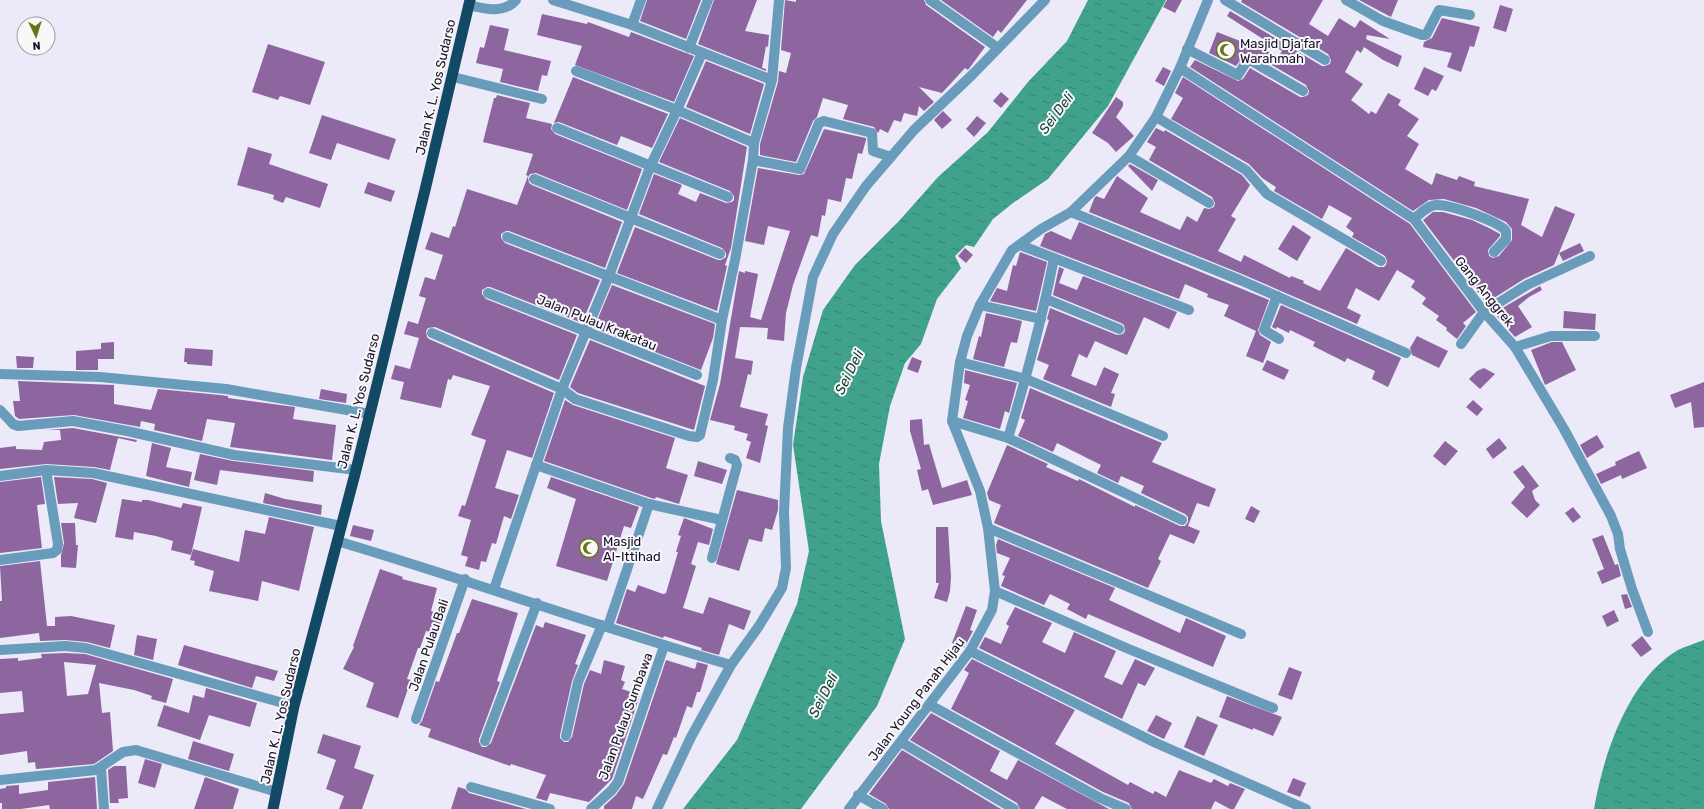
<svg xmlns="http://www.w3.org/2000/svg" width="1704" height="809" viewBox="0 0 1704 809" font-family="Rubik,sans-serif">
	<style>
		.water { fill: url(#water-ripples) }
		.building { fill: #8d669f; fill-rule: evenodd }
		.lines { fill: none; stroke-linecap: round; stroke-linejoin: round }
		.minor { stroke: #699cba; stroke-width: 10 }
		.tertiary { stroke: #699cba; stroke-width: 10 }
		.trunk { stroke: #124964; stroke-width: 11 }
		.labels { text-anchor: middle; stroke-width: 4; stroke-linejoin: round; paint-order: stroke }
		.poi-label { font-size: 13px; fill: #170f2a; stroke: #f8f8f8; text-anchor: start }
		.street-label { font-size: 13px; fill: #170f2a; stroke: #f8f8f8 }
		.water-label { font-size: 14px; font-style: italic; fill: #154036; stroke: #f8f8f8 }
	</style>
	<defs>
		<pattern id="water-ripples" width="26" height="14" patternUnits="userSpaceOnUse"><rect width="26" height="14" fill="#41a28c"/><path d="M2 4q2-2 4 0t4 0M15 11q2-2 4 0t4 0" fill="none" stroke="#358273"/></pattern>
	</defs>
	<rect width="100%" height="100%" fill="#ece9f8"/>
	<g class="water">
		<path d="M1088,0h78l-58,106 -60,73 -35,24 -20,16 -19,28 -8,-2 -11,11 6,12 -24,31 -16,45 -16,19 -15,43 -11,58 2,57 24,118 -28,67 -76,103h-118l54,-69 60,-136 12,-53 -16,-106 10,-68 20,-67 32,-45 44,-44 39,-44 50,-45 40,-50 39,-41z"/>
		<path d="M1704,640v169h-110c9,-53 34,-130 84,-159 8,-4 18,-7 26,-10z"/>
	</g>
	<g class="building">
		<path d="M647,0h54l-15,39 -46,-18z"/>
		<path d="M714,0h43l-12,31 24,4 -1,12 -2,-1 -4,22 4,1v2l-68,-27z"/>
		<path d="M785,0l11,2v-2h128l2,5 59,42 -17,23 -3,-2 -23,25 -23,-6 15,15 -10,9 -5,-5 -2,10 -13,-3 -3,9 -7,-2 -6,13 -8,-4 -2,4 -4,-6 -31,-8 5,-14 -25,-7 -6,19 -4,4 -17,41 -36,-7v-11l18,-62 1,-11 7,2 5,-20 -10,-3z"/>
		<path d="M941,0h86l-26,33 -3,-3 -5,7z"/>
		<path d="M1167,0h15l-7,13 -12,-6z"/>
		<path d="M1242,0h81l-14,24 19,12 11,-18 16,10 5,-8 30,19 -23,-4 -1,4 36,17 -4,11 -15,-7 -19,-13 -3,6 -4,-3 -12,22 18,12 -12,16 18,14 2,-3 5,3 12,-21 13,7 -3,5 21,14 -12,17 12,8 -14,25 27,16 4,-12 21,7 2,-4 16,6 -1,4 55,13 -8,26 21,12 13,-31 20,8 -21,51 -30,14 -38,24 -63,-83 10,-8h10l29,8 19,9 9,5v2l-12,14 1,6 4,2 6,-2 13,-16v-11l-6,-7 -30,-14 -32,-9 -15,1 -16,11 -223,-144 5,-7 43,21 5,-2 7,-11 50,29h3l5,-2 1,-4 -3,-6 -55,-32 -6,1 -9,12 -27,-13 8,-21 62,24 3,-5 -55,-35 3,-5 92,55h3l5,-2 1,-4 -3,-6 -87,-52z"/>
		<path d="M1359,0h39l-7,17z"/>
		<path d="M1500,5l13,4 -7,23 -13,-4z"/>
		<path d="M542,14l45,10 1,-2 41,15 2,-5 63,24 -20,46 -99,-37 7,-19 -45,-11z"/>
		<path d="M1442,18l38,9 -6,20 -4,-1 -9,26 -14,-5 5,-14 -29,-6 1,-5 8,-4z"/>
		<path d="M490,25l19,4 -5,21 47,11 -4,15 -5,-1 -4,16 -38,-9 3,-13 -27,-6 4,-16 4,1z"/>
		<path d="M268,44l57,18 -15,43 -30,-9 -2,4 -26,-8z"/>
		<path d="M706,61l58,23 -14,50 -64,-27z"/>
		<path d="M1163,67l8,4 -7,15 -9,-5z"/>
		<path d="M1424,67l20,9 -8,15 -4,-2 -4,7 -14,-7z"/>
		<path d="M573,77l95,37 -16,34 -31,-12 -4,9 -58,-23 -5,1z"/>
		<path d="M1183,77l227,147 66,88 -13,11 3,3 -9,13 -11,-9 1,-2 -11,-8 3,-4 -17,-12 4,-6 -15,-11 4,-6 -18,-11 -18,31 -23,-13 -9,20 14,7 -4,9 -115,-50 -153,-62 5,-13 2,-3 8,3 13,-23 31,22 -8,14 40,18 7,-14 10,6 7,-14 5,1 5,-2 1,-4 -3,-6 -63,-37 7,-13 -9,-5 9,-14 8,4 1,-2 77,45 8,10 -19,31 5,3 -18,32 23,11 3,-7 46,23 1,-2 13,5 -1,2 17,8 26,-43 32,19h6l2,-2 1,-4 -2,-5 -33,-19 2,-4 -8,-6 6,-9 -23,-13 -7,14 -48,-28 2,-4 -14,-9 -13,-14 -78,-45 12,-21 -8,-5z"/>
		<path d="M1001,92l8,7 -8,9 -8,-7z"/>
		<path d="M497,95l33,8 -4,15 26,6 -1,5 4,5 87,35 -15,41 -91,-37 -6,1 -2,3 1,6 3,2 90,37 -17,46 -96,-37h-3l-5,3v4l4,5 95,37 -18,43 -92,-36h-3l-5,3v4l4,5 91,36 -18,45 -124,-53 -7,1 -2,3 1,6 2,2 125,54 -22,65 -25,-8 -12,38 24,7 -8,24 -7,-3 -8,28 -4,-1 -6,19 -5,-1 -2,9 -14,-4 3,-9 -7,-2 10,-35 -13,-4 4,-11 3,1 21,-66 -15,-5 19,-49 -37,-11 -2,5 -3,-1 -7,29 -41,-9 4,-17 -13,-3 4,-14 15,4 9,-31 -15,-4 4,-13 10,3 8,-26 -7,-2 6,-19 10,3 8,-25 -18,-6 6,-17 18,6 4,-12 2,1 12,-38 50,16 11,-29 -2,-1 7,-21 -50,-12 11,-44h2z"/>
		<path d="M1116,97l7,5v4l-7,11 18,19 -18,16 -8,-9 -16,-10z"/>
		<path d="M943,111l9,9 -10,9 -8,-9z"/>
		<path d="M322,115l74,24 -7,21 -52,-17 -6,17 -22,-7z"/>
		<path d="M977,116l9,7 -12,14 -8,-8z"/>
		<path d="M680,118l67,29 -16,101 -6,17 2,1 -10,45 -100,-38 18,-46 83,33h3l5,-3v-4l-4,-5 -83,-34 15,-40 28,11 -4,9 18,8 4,-9 26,10 6,-1 2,-2v-4l-4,-5 -71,-29z"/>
		<path d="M824,129l42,9v2l-4,14 -4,-1 -6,26 -6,-1 -5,24 -13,-3 -3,17 -3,-1 -4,22 -7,-2 -18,50 -7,28 -2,28 -17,-2 1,-11 -28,-1 -5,31 18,3 -2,14 -3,-1 -8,33 28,7 -3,11 3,1 -8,37 -14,-5 5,-16 -5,-2 2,-6 -14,-4 1,-4 -25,-6 10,-36 19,-113 6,2v-2l13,3 -8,43 11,3 29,-89 -22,-5 -4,19 -19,-4 13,-73 41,7 5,-1z"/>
		<path d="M248,147l24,7 -3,10 59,20 -8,24 -34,-11 -3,6 -10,-4 1,-4 -37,-10z"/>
		<path d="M1130,164l28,16 -6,11 -24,-25z"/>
		<path d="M368,182l27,9 -4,11 -27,-9z"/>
		<path d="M1079,222l190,78 -11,30 2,5 11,7 -8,21 -17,-7 10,-25 -32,-15 5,-11 -22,-8 1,-3 -23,-10 -6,15 -139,-53 5,-12 6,-3 20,9z"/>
		<path d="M1293,225l18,12 -14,24 -19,-12z"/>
		<path d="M1580,243l4,8 -21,10 -4,-8z"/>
		<path d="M965,248l8,7 -7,8 -8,-7z"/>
		<path d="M1020,252l27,10 -11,49 -46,-10 7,-13 10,3 6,-26 3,1z"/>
		<path d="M1059,267l5,2 -5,14 18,7 6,-14 94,36 -8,17 -25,-12 -17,38 -32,-14 -8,17 -8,-4 -8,22 25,10 8,-19 15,7 -8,19 4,1 -4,13 -68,-28 6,-14 -12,-5 12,-40 -2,-1 3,-11 67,27 6,-1 2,-3 -1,-6 -3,-2 -68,-28z"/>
		<path d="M612,285l103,39 -2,14 -12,32 -107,-42z"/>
		<path d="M1540,286l2,4 -13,7 -11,9 14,21 -17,10 -21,-24z"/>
		<path d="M1281,305l120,53 -13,29 -16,-8 3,-8 -28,-13 -2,4 -32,-16 2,-4 -25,-12 -1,3 -12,-6 -1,2 -4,-2z"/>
		<path d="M1564,311l32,3 -1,16 -32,-2z"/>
		<path d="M986,313l36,8 -5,22 -6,-1 -7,25 -31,-8 6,-23 2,1z"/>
		<path d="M1417,336l31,15 -9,17 -27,-13 -2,-7z"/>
		<path d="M590,340l115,46 -11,44 -116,-37 -8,-6z"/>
		<path d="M114,342v17h-16v11h-22v-19l25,-2v-6z"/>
		<path d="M1552,342h10l14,28 -31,15 -14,-35z"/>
		<path d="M185,348l28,2 -1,16 -25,-2v-2h-3z"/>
		<path d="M16,356l18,1 -1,11h-16z"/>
		<path d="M912,357l10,4 -4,12 -11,-4z"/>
		<path d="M1267,360l22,10 -5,10 -22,-10z"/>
		<path d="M1484,368l11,6 -15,15 -11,-10 8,-8z"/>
		<path d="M965,370l52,13 -8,30 -4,-2 -5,18 -37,-11 5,-17 -3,-1 5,-15 -6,-2z"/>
		<path d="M18,381l96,4v19l37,6 7,-21 62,6 8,1v2l67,9 -2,12 43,6 -4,35 -102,-13 5,-24 -28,-4 -5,22 -48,-11 1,-6 -14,-3 -1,6 -66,-12 -55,4 -4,-3 -2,-15h7z"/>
		<path d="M1704,382v45l-10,1 -3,-26 -16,6 -5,-13z"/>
		<path d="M1030,388l132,55 -10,19 64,27 -7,18 -12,-4 -9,23 12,5 -6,13 -24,-10 -12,25 3,2 -13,27 -154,-65 7,-18 -12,-5 -2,-7 20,-48 41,19 -2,3 32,14 1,-2 56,28v-2l45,21h5l3,-4v-5l-3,-3 -44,-21 3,-7 -23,-10 -3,7 -21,-10 4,-8 -44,-22 -4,9 -35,-16 7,-16 -4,-2z"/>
		<path d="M321,389l26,5 -1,9 -27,-4z"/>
		<path d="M565,400l8,5 102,33 -9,30 22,7 -9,29 -23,-7 -1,2 -4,-1 -107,-37z"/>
		<path d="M1473,400l10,9 -6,7 -11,-9z"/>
		<path d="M922,419l2,26 5,-1 13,44 25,-8 5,15 -39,10 -5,-16 -6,2 -5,-21 4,-1 -11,-38v-11z"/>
		<path d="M73,428l64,12 -1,2 -18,-4 -8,32 -16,-3 -48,-3 -46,5v-21l16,-2v3l26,1 2,-8 17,-2 -1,-10h-13z"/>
		<path d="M1597,435l7,12 -17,11 -7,-13z"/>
		<path d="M1499,438l8,10 -14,11 -7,-10z"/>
		<path d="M1445,441l13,10 -13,15 -12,-10z"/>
		<path d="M152,443l19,5 -5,19 26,5 -3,15 -43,-11z"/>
		<path d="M1639,451l8,17 -25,11 -1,-4 -20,9 -5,-10 20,-9 -1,-3z"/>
		<path d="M200,454l33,7 81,10 -1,11 -93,-12 -3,15 -23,-5z"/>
		<path d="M698,461l29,9 -5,14 -28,-8z"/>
		<path d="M1523,465l16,21 -7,5 3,9 5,5 -13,13 -16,-15 14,-16 -12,-15z"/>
		<path d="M41,477l4,27 -8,1 5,43 -42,5v-71z"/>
		<path d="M54,477l38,2 15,4 -11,40 -22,-5 4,-15 -20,1z"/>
		<path d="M551,477l88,30 -8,21 -7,-2 -17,55 -51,-15 20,-67 -29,-11z"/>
		<path d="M737,490l41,10v10l-6,20 -7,-2 -3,14 -13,-3 -10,32 -23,-7z"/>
		<path d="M265,493l20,6 37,6 -1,10 -58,-12z"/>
		<path d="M122,499l20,3v-2h6l33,8 2,-5 19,4 -11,48 -20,-5 2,-9 -17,-5 -22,-4 -1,8 -18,-3z"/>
		<path d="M1251,506l9,5 -6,12 -9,-4z"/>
		<path d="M1573,507l8,10 -8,6 -8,-10z"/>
		<path d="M269,517l45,10 -15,64 -37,-10 -4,20 -49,-10 5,-20 -20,-6 1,-4 -5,-1 3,-11 46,13 6,-32 20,4z"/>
		<path d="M684,518l29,11 -4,16 -11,-3 -7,22 5,2 -13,42 20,6 6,-17 42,14 -7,19 -15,-6 -10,31 -18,-5 1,-2 -38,-12 -1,2 -47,-15 11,-34 8,3 3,-7 25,9 3,-1 12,-41h-2l5,-16 -3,-1z"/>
		<path d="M61,523h14l1,22h2l-2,23 -15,-1v-12l3,-12z"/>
		<path d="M353,525l21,5 -3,11 -21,-5z"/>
		<path d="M936,527h12l3,50 -1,14 -3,11 -13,-4 5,-15h-3z"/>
		<path d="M1603,535l12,30 3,-1 3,12 -19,8 -5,-12 7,-3 -12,-30z"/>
		<path d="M998,539l117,49 -6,12 71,33 6,-15 40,18 -13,31 -125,-53 -2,5 -19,-10 3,-5 -20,-10 -6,11 -43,-19 4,-10 -3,-1 8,-17 -13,-5 -1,-8z"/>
		<path d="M40,561l7,65h8v-9l16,-1 44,9 -5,23 -23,-6 -22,-2 -25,1 -1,-8 -39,5v-37h2l-2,-35z"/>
		<path d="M380,569l23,8 -1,2 35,9 -6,23 12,4 -3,10 -7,-2 -3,9 -4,-1 -6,17h-2l-11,31 4,1 -13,38 -32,-11 8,-24 -31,-14 11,-22 -1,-1z"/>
		<path d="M1627,594l5,13 -7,2 -4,-14z"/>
		<path d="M472,599l46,14 -21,68 3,1 -21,57v3l3,5h4l5,-4 45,-118 7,3 2,-6 41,13 -11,29 3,1 -6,16 -12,54v3l4,4h4l4,-5 12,-53 6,-14 11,4 3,-14 21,6 -4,14 4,2 -3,7 18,6 -28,84 -23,23 -39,-9 -3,8 -11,-3 10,-23 -35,-11 -1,2 -82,-29 3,-8 -12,-4 3,-4 14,-40 3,1 18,-49h2z"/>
		<path d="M966,606l11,4 -7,20 3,1 -9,17 -12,-5z"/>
		<path d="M1015,607l37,16 -10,19 23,11 9,-21 42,19 -12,26 18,8 13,-26 20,9 -10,18 -7,-3 -16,36 -143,-71 6,-11 16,7 8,-18 -3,-2z"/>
		<path d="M1614,610l5,11 -12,6 -5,-11z"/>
		<path d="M137,635l20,4 -4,21 -19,-5z"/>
		<path d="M1642,636l10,13 -11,8 -10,-12z"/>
		<path d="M184,645l94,26 -4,10 -18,-5 -4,12 -74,-23z"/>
		<path d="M65,653l20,1 88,25 -7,24 -15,-4 1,-3 -18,-6 -35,-7 3,30 8,-1 3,39 -19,13 -58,5 -1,-7 -7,1 -1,-12 -27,4v-41l24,-2 -2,-21 -22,2v-34l18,-1v3l24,-3 -1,-4zM64,662l32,3 -8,29 -21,2z"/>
		<path d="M972,659l103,51 -20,34 73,41 2,-3 23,12 2,-3 11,6 13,-27 32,13 3,-4 14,7 2,-3 15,6 -11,20h-4l-15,-8 -4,8h-79l-3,-6 -26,-11 -152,-83 18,-36 -5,-3z"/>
		<path d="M666,660l29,9 2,-7 11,3 -8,27h-3l-5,16 -5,-2 -11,32 -2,-1 -7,18 -4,-1 -20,45 -7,-3 -4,13h-28v-3l12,-11 8,-11z"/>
		<path d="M1289,667l13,5 -10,28 -14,-5z"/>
		<path d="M206,688l51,15 -7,24 -41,-12 -9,25 -43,-14 7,-21 25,8 4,-18 11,3z"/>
		<path d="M1227,696l55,21 -9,19 -20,-8v2l-34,-13z"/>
		<path d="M931,713l69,38 -10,20 17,9 11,-20 91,49h-42l-25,-13 -8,13h-14l-3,-6 -107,-63z"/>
		<path d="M1156,715l16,8 -8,16 -17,-8z"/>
		<path d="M1197,716l21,9 -14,31 -20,-9z"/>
		<path d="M323,734l38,12 -7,22 20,7 -12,34h-23l5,-13 -18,-7 10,-29 -19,-7z"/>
		<path d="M193,741l41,13 -5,17 -41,-12z"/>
		<path d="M902,750l99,59h-112l-3,-5 -17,-10z"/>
		<path d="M145,759l17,5 -7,24 -17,-5z"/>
		<path d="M114,766h12l2,32 -10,1 1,4h-9l-2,-33z"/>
		<path d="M95,777l2,32h-47l-1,-4 -28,4h-19v-6h-2v-14l6,-1v-2l13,-1v9l29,-4v-8z"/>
		<path d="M205,777l34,12 -6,20h-39z"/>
		<path d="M1293,778l13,5 -6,14 -13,-5z"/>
		<path d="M458,787l7,2 4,4 57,16h-75z"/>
	</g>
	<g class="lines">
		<g class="minor">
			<path d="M553,0l79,25 140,55"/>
			<path d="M930,0l68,48"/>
			<path d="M1225,0l100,60"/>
			<path d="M1346,0l37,21 39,14h4l13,-25 31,5"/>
			<path d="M469,5c15,4 35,9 47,-5"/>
			<path d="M632,25l9,-25"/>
			<path d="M689,48l19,-48"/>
			<path d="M1187,49l51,26 10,-16 55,32"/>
			<path d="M1180,68l234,151 70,93 31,35 49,82 47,87 7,18 2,15 12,40 16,43"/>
			<path d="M576,71l101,39 77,33"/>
			<path d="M453,77l89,22"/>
			<path d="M1156,117l90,53 21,24 114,67"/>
			<path d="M557,128l171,69"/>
			<path d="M1129,156l80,47"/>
			<path d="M753,160l47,9 19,-46 5,-2 48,12 1,18 18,6"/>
			<path d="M534,179l186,75"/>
			<path d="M1071,212l169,68 166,73"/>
			<path d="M1414,219c7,-6 14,-14 23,-14 14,0 61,16 69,26v8l-12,13"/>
			<path d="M507,237l215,83"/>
			<path d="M1020,245l169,65"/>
			<path d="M488,293l209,82"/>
			<path d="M1277,296l-13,34 15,9"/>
			<path d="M1046,299l73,30"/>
			<path d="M980,305l61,14"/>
			<path d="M432,333l130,56 13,10 114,37 8,1 3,-2 13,-55 9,-60 13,-60 18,-100 1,-17 18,-63 7,-80"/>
			<path d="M1461,344l23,-32 43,-27 63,-29"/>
			<path d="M1515,347l36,-11h44"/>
			<path d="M960,362l66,17 137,57"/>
			<path d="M0,374l100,3 126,12 144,25"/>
			<path d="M0,410l13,14 5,2 55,-5 54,10 107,24 122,15"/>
			<path d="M952,421l56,17 174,82"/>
			<path d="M1008,438c18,-59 34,-119 46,-180"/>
			<path d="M536,465l113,39 73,16"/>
			<path d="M0,476l46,-6 47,3 248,53"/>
			<path d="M988,528l253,106"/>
			<path d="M337,541c132,39 261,86 394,124"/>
			<path d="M712,558l25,-93 -2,-5 -5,-2"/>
			<path d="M0,560l53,-7 4,-3 1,-6 -12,-74"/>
			<path d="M494,589l68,-200 47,-113 41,-109 27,-57 25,-57"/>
			<path d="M995,591l136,59 142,58"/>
			<path d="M608,626l41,-122"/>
			<path d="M0,650l65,-4 21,2 208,58"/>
			<path d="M970,651l186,92 150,66"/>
			<path d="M930,705l170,93 26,11"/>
			<path d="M416,719l49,-140"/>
			<path d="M566,736l12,-54 24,-57"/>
			<path d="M485,741l52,-138"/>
			<path d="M901,742l113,67"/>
			<path d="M101,768l3,41"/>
			<path d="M0,780l96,-10 27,-18 13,-2 141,42"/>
			<path d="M471,787l79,22"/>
			<path d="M858,795l25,14"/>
			<path d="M591,809l21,-19 6,-8 46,-136"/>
			<path d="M657,809l34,-72 40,-72 28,-39 23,-38 4,-20 -2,-56 4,-84 8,-60 17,-91 20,-43 33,-48 48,-56 58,-55 73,-75"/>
		</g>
		<path class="tertiary" d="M849,809l121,-158 22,-41 3,-19 -7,-63 -8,-37 -28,-70 8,-59 7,-26 13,-31 32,-55 29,-21 30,-17 58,-56 27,-39 24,-49 28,-68"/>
		<path class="trunk" d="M273,809l21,-103 62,-236 69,-280 45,-190"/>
	</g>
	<defs>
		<symbol id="mosque-ring" viewBox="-11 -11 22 22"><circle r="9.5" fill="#f8f8f8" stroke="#6a721b" stroke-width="1.5"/><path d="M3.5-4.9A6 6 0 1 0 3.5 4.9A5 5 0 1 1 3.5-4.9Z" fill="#6a721b"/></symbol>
	</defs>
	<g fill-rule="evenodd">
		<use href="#mosque-ring" x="1215" y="39" width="22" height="22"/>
		<use href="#mosque-ring" x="578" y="537" width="22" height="22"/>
	</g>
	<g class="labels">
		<g class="poi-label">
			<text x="1240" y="48">Masjid Dja'far<tspan x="1240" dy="15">Warahmah</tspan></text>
			<text x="603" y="546">Masjid<tspan x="603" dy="15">Al-Ittihad</tspan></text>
		</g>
		<g class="street-label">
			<text transform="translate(435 87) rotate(-77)" y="5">Jalan K. L. Yos Sudarso</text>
			<text transform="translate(1485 291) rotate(51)" y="5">Gang Anggrek</text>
			<text transform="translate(597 322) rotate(22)" y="5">Jalan Pulau Krakatau</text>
			<text transform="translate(358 401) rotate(-76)" y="5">Jalan K. L. Yos Sudarso</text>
			<text transform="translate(428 645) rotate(-71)" y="5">Jalan Pulau Bali</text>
			<text transform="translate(916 699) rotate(-53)" y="5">Jalan Young Panah Hijau</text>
			<text transform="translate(280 716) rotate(-77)" y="5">Jalan K. L. Yos Sudarso</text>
			<text transform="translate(625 716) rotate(-70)" y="5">Jalan Pulau Sumbawa</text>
		</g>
		<g class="water-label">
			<text transform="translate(1056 113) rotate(-53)" y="5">Sei Deli</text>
			<text transform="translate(849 372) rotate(-64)" y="5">Sei Deli</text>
			<text transform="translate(823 695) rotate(-63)" y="5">Sei Deli</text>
		</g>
	</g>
	<g transform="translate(36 36) rotate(176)"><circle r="19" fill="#f8f8f8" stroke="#9e9ba6"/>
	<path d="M0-3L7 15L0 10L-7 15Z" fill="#6a721b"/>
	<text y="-6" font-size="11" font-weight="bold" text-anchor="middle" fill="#170f2a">N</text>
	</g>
</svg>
